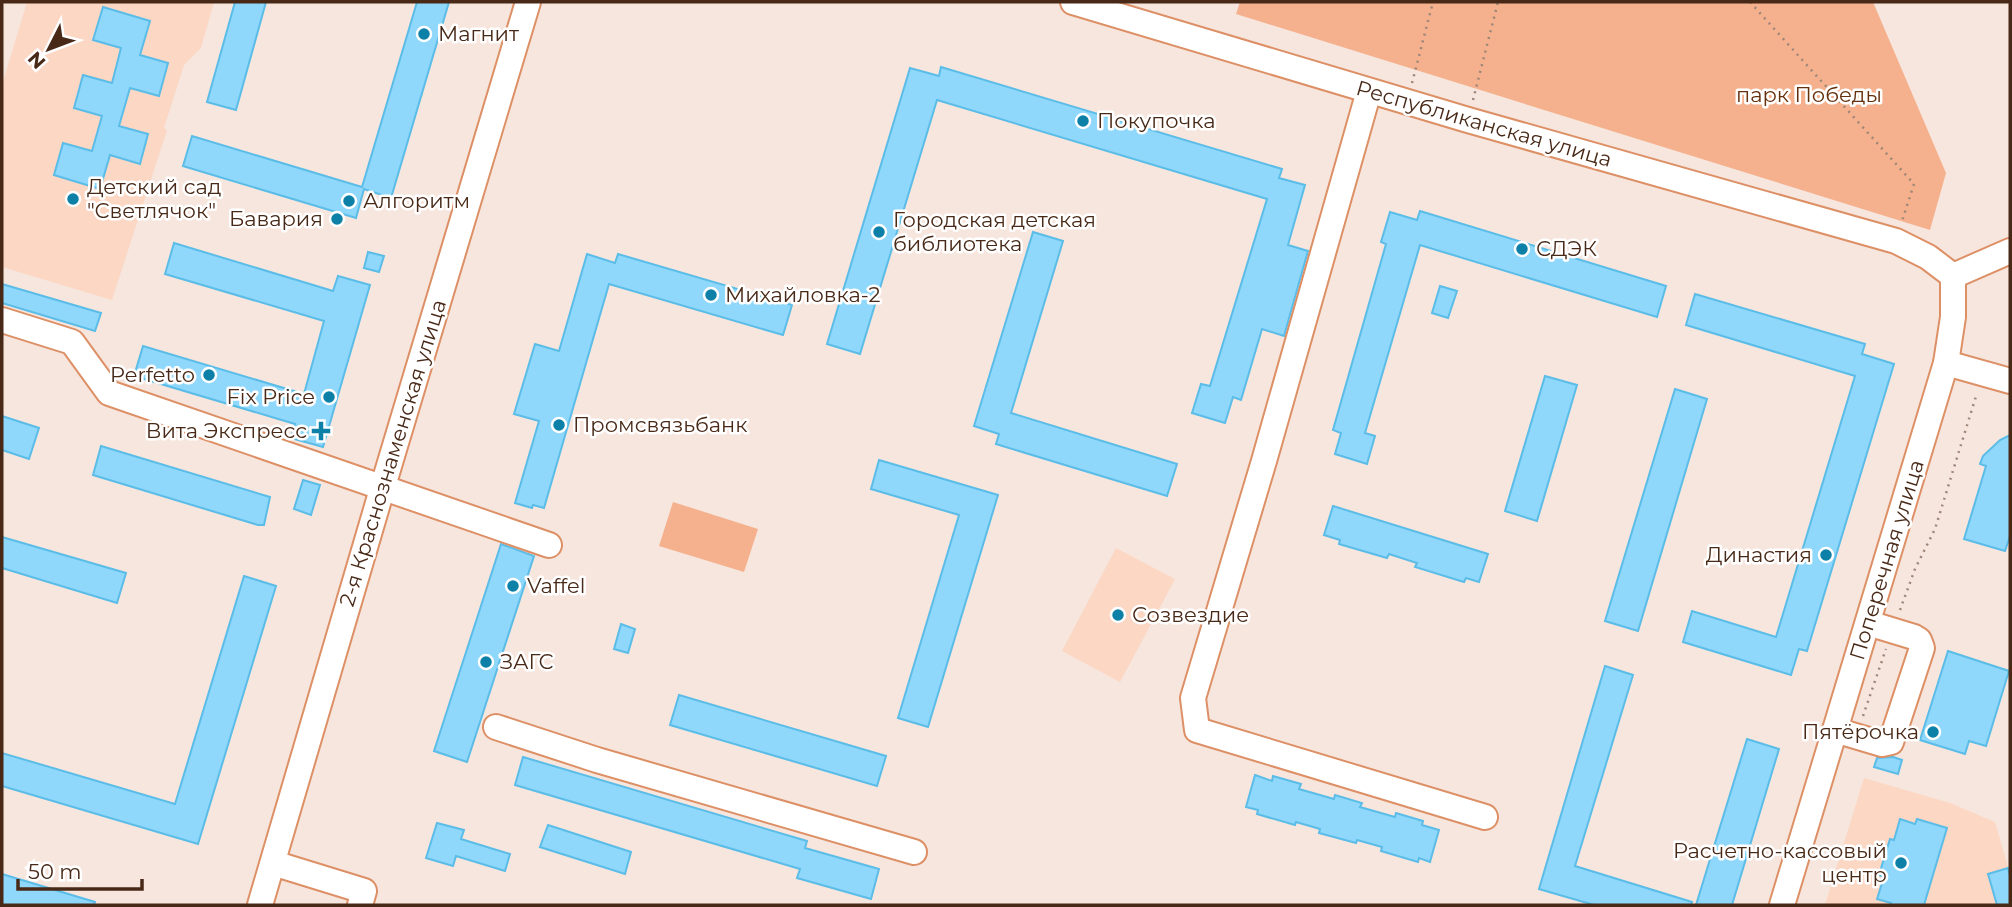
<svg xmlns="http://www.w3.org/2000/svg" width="2012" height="907" viewBox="0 0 2012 907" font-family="Montserrat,sans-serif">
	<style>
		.built { fill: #fbd7c4 }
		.green { fill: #f5b18d }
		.building { fill: #8fd8fb; stroke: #5bbde7; stroke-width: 2 }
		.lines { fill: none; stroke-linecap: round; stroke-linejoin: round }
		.minor-casing { stroke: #dd9066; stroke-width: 28 }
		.path { stroke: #9e8679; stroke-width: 2.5; stroke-dasharray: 2 5; stroke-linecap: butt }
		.minor { stroke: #fff; stroke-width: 24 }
		.poi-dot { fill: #0d80a7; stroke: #fff; stroke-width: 2.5 }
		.labels { text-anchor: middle; stroke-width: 5; stroke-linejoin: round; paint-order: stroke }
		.poi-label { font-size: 21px; fill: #482917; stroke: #fff; text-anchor: start }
		.park-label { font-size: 21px; fill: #66300d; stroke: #fff }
		.street-label { font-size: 21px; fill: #482917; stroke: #fff }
	</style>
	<rect width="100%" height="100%" fill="#f7e6de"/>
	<g class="built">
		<path d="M27,2h187l-13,46 -17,17 -20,63 3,2 -55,170 -110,-33v-182z"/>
		<path d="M1116,548l59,31 -55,103 -58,-31z"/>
		<path d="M1864,778l86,25 45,19 15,52v31h-185z"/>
	</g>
	<g class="green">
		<path d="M1240,2h633l73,171 -16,57 -694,-216z"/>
		<path d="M673,502l85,27 -14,43 -85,-26z"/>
	</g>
	<g class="building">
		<path d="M235,2h31l-30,108 -29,-8z"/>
		<path d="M417,2h32l-58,196 -27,-9 -8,29 -173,-52 9,-30 170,51z"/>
		<path d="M103,7l47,14 -10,34 28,8 -9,33 -29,-8 -11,38 29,8 -8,30 -30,-9 -10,34 -46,-14 9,-32 29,8 10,-35 -28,-8 9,-33 29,8 9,-35 -28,-8z"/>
		<path d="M941,67l341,102 -3,9 26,7 -17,60 20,6 -24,85 -22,-7 -21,71 -8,-3 -8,26 -33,-10 9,-29 9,2 57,-187 -330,-99 -77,254 -33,-10 83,-276 29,8z"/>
		<path d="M1420,211l246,75 -9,31 -237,-72 -55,188 10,3 -8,28 -32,-10 6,-21 -8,-3 53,-186 -5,-2 9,-30 27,8z"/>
		<path d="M1033,232l30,9 -52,172 166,51 -10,32 -171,-52 3,-10 -25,-8z"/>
		<path d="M174,243l159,48 5,-15 32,9 -47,162 -32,-9 4,-14 -161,-48 9,-30 161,48 20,-73 -159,-47z"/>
		<path d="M368,252l16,4 -5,16 -15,-4z"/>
		<path d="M587,254l28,9 3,-9 174,51 -9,30 -174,-51 -65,224 -11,-3 -1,3 -17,-5 24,-82 -25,-7 21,-70 24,7z"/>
		<path d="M2,284l99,29 -6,18 -93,-28z"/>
		<path d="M1440,286l17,5 -9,27 -16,-5z"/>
		<path d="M1695,294l170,50 -3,10 32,10 -87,287 -8,-2 -8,26 -108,-33 9,-31 84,26 79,-261 -169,-51z"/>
		<path d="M1545,376l32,9 -40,136 -32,-10z"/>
		<path d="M1675,389l32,10 -69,232 -33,-10z"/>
		<path d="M2,416l37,12 -10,31 -27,-9z"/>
		<path d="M2010,435v101l-5,15 -41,-12 22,-73 -6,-2 3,-8 17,-16z"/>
		<path d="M101,446l169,51 -6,28h-6l-165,-50z"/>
		<path d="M879,460l119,35 -70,232 -30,-9 61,-203 -88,-26z"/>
		<path d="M303,480l17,5 -9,30 -17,-6z"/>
		<path d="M1333,506l155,48 -9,28 -13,-4 -2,4 -49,-15 2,-4 -28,-9 -2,4 -48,-14 1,-4 -16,-5z"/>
		<path d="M2,537l124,36 -9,30 -115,-35z"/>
		<path d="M501,544l33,12 -67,206 -33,-11z"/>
		<path d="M244,576l32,10 -78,258 -196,-58v-33l173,51z"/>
		<path d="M621,624l14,5 -7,24 -14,-4z"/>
		<path d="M1948,651l61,20 -23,75 -17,-5 -4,13 -45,-14z"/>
		<path d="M1605,666l28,9 -58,191 117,36 -1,3h-97l-55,-16z"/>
		<path d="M679,695l207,61 -9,30 -207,-61z"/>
		<path d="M1747,739l32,10 -47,156h-36z"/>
		<path d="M523,757l284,84 -2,7 74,21 -8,30 -74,-21 3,-9 -285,-84z"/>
		<path d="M1893,757l9,3 -4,14 -24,-7 3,-9z"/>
		<path d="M1255,775l17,6 1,-5 28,8 -2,5 35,10 1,-4 27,8 -2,4 35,10 1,-4 27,8 -1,4 17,5 -9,32 -11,-4 -1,4 -37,-11 1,-4 -25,-7 -1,3 -37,-10 1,-4 -24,-7 -1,3 -38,-11 1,-4 -12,-3z"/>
		<path d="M1900,819l15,5 2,-5 30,9 -23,77h-34l1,-2 -14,-4 7,-22 -5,-2 11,-36 4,1z"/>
		<path d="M437,823l27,7 -3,9 49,15 -5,17 -49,-15 -3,10 -27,-8z"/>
		<path d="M548,825l83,27 -6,22 -85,-27z"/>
		<path d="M2008,868l2,8v29h-13l-9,-31z"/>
		<path d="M2,874l93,28 -1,3h-92z"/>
	</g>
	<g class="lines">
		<defs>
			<g id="minor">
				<path d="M1073,2l395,118 428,121 32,16 25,19v41l-7,46 -164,542"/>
				<path d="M1369,91l-105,370 -71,237 4,32 288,87"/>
				<path d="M1953,276l57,-25"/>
				<path d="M2,320l70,22 37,51 440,152"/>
				<path d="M1946,363l64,18"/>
				<path d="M496,727l101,33 317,92"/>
				<path d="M1835,730l47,14 9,-2 31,-94 -3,-8 -5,-3 -46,-14"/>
				<path d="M273,863l91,28 -4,14"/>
				<path d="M260,905l123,-419 145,-484"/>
			</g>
		</defs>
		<use href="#minor" class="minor-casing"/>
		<g class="path">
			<path d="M1750,2l164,182 -12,37"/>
			<path d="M1412,83l21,-81"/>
			<path d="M1473,100l25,-98"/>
			<path d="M1900,610l15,-41 20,-40 42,-136"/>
			<path d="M1863,716l23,-67"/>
		</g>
		<use href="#minor" class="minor"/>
	</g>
	<g class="poi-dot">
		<circle cx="424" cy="34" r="7"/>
		<circle cx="1083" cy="121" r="7"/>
		<circle cx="73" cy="199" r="7"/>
		<circle cx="349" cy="201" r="7"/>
		<circle cx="337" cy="219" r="7"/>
		<circle cx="879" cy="232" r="7"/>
		<circle cx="1522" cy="249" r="7"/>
		<circle cx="711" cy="295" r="7"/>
		<circle cx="209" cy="375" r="7"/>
		<circle cx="329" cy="397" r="7"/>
		<circle cx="559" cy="425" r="7"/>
		<path d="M317.5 420.5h7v7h7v7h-7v7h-7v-7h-7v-7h7z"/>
		<circle cx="1826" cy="555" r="7"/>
		<circle cx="513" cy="586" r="7"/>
		<circle cx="1118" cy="615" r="7"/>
		<circle cx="486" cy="662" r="7"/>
		<circle cx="1933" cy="732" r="7"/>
		<circle cx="1901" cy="863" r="7"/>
	</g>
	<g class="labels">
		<g class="poi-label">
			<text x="438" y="41">Магнит</text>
			<text x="1097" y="128">Покупочка</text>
			<text x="87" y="194">Детский сад<tspan x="87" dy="24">"Светлячок"</tspan></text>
			<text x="363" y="208">Алгоритм</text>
			<text x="323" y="226" text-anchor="end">Бавария</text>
			<text x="893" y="227">Городская детская<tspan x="893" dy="24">библиотека</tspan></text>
			<text x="1536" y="256">СДЭК</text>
			<text x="725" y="302">Михайловка-2</text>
			<text x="195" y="382" text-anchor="end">Perfetto</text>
			<text x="315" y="404" text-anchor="end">Fix Price</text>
			<text x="573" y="432">Промсвязьбанк</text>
			<text x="307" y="438" text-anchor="end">Вита Экспресс</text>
			<text x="1812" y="562" text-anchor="end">Династия</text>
			<text x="527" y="593">Vaffel</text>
			<text x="1132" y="622">Созвездие</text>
			<text x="500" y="669">ЗАГС</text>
			<text x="1919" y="739" text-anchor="end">Пятёрочка</text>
			<text x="1887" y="858" text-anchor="end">Расчетно-кассовый<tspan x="1887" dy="24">центр</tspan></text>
		</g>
		<g class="park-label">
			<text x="1809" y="102">парк Победы</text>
		</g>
		<g class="street-label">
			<text transform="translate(1484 124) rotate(16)" y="7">Республиканская улица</text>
			<text transform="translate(393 453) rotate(-73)" y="7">2-я Краснознаменская улица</text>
			<text transform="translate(1887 560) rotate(-73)" y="7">Поперечная улица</text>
		</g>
	</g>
	<rect width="2012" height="907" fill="none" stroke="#482917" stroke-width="7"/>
	<g transform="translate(49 49) rotate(228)" stroke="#ffffff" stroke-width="5" paint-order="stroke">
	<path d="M0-5L12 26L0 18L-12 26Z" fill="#482917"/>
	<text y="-10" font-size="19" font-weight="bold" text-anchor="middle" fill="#482917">N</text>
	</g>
	<path d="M18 879v10h124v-10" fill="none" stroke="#482917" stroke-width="3.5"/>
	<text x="28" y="879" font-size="21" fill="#482917" stroke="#ffffff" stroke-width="5" paint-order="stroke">50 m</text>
</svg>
